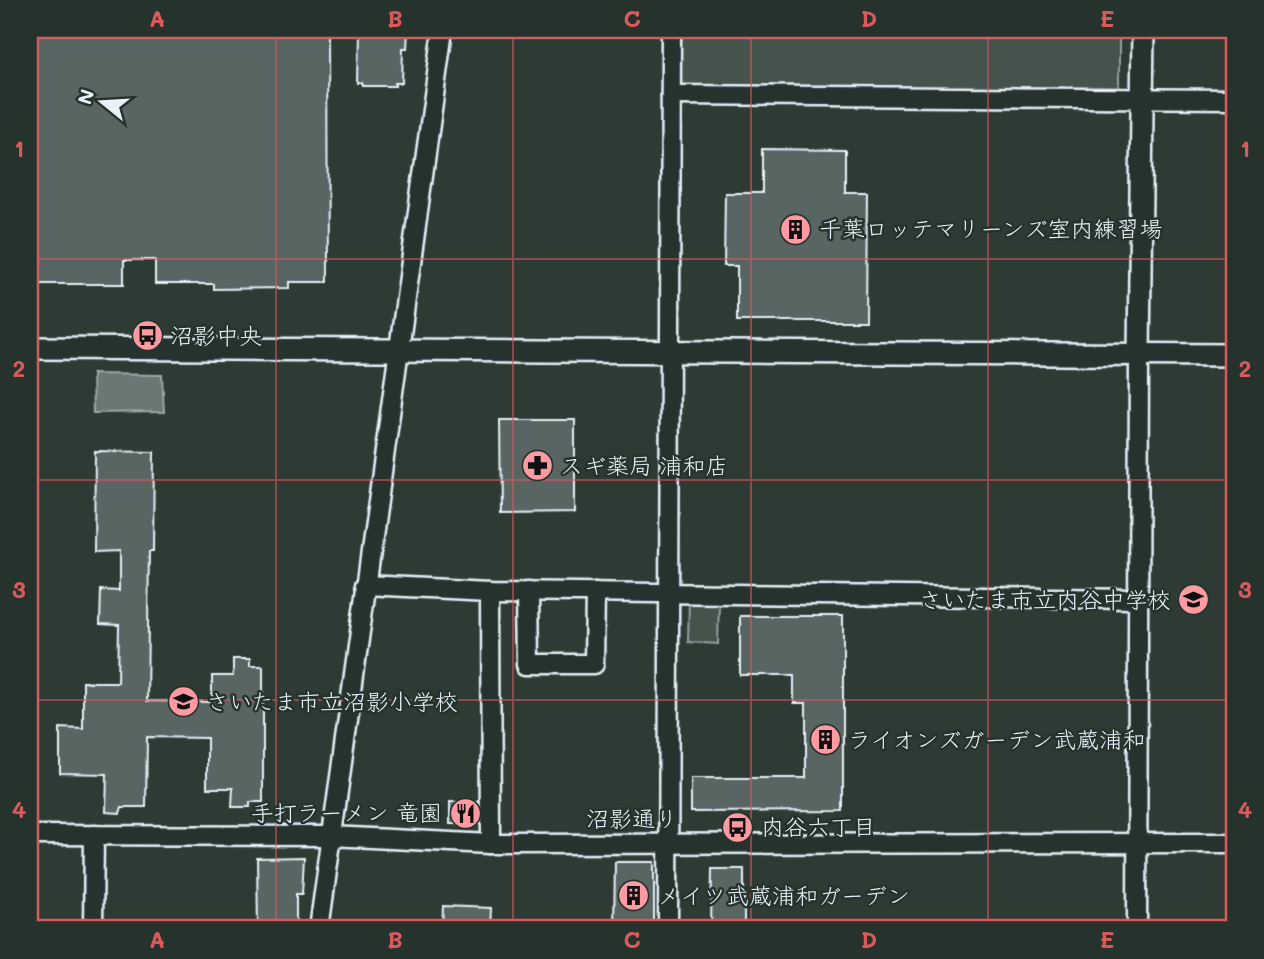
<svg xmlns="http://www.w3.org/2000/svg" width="1264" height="959" viewBox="0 0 1264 959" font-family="Mali,'Klee One',sans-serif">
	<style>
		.green { fill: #45524e; stroke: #96a2a3; stroke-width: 2 }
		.water { fill: #6b7775; stroke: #9da8a9; stroke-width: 2 }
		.building { fill: #596563; stroke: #e8f1f8; stroke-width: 2 }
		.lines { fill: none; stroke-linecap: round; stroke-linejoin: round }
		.minor-casing { stroke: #e8f1f8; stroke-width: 23 }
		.tertiary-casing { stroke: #e8f1f8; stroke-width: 26 }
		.minor { stroke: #26332d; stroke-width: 18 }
		.tertiary { stroke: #26332d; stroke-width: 21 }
		.grid { fill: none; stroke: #da5a5c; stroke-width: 2; stroke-opacity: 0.55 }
		.labels { text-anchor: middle; stroke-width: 5; stroke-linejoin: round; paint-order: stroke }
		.poi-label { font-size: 23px; fill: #e8f1f8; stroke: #26332d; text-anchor: start }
		.street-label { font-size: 23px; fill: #e8f1f8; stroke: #26332d }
		.neatline { fill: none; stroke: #da5a5c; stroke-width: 2.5 }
		.grid-label { font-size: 23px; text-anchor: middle; font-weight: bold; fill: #da5a5c }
	</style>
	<rect width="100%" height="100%" fill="#2e3b35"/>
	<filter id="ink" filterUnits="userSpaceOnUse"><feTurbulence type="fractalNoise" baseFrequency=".0143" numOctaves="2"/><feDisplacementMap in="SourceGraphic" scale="14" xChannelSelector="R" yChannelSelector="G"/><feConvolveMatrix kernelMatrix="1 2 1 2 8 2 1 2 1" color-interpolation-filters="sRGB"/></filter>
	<g filter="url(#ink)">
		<g class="green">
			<path d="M680,30h439v59l-435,-4 -4,-7z"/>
			<path d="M689,600l30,1 -1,43 -30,-2z"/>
		</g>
		<path class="water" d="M92,374l70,1 2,37 -71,1z"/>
		<g class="building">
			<path d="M30,30h297l1,252h-39v6l-75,1v-5h-59v-24h-31v24h-94z"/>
			<path d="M359,30h49l-1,18h-4l-1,35h-7v3h-32v-3h-5z"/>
			<path d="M762,149l83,1v42h22l-1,129h-129v-55h-13l1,-73h37z"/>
			<path d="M499,420h76v92l-75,1z"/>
			<path d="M95,451l59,1 -1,99h-4l-2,150 65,1v-26h21v-17h17v7h13v136h-13v5h-18l1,-19h-26v-50l-60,-1 -1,70h-24l-2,6 -14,-1 1,-38 -47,-1v-45l23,1v-47h35l1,-57 -19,-1 1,-34 18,1v-40l-25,1z"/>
			<path d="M740,616h103v195l-152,1v-34h115v-75h-12v-28h-54z"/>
			<path d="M450,802h29l1,22h-30z"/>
			<path d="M304,857l-2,37h-6v35h-38l-1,-71z"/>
			<path d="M615,862h39v67h-40z"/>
			<path d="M712,869h32v60h-33z"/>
			<path d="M443,906l48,2 -1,21h-48z"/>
		</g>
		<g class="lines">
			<defs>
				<g id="minor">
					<path d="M671,95l563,4"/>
					<path d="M365,585l125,6 648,8"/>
					<path d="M490,591l1,253"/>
					<path d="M529,591l1,73h64l1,-72"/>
					<path d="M30,835l301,1 160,8 743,-1"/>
					<path d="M93,929l1,-94"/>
					<path d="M319,929l124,-899"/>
					<path d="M668,929l3,-899"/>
					<path d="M1137,929l2,-575"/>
				</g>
				<g id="tertiary">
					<path d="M30,348l1204,7"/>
					<path d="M1139,354l4,-324"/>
				</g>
			</defs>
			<use href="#minor" class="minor-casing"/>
			<use href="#tertiary" class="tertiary-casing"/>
			<use href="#minor" class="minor"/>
			<use href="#tertiary" class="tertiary"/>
		</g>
	</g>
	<path class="grid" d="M276,30v899M513,30v899M751,30v899M988,30v899M30,259h1204M30,480h1204M30,700h1204"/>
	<defs>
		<symbol id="building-disc" viewBox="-11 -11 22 22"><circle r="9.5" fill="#ff9aa2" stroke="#26332d"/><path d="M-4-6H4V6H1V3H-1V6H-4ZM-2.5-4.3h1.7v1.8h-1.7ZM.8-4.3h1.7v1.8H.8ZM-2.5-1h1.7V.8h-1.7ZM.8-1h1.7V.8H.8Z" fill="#111"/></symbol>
		<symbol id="bus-disc" viewBox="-11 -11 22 22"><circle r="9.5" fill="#ff9aa2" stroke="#26332d"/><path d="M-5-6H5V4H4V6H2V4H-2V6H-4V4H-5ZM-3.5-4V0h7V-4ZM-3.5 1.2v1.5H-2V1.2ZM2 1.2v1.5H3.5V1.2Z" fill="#111"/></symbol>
		<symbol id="pharmacy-disc" viewBox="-11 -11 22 22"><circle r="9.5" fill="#ff9aa2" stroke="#26332d"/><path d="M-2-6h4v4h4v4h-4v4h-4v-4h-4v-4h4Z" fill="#111"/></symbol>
		<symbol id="school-disc" viewBox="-11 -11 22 22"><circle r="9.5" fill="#ff9aa2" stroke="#26332d"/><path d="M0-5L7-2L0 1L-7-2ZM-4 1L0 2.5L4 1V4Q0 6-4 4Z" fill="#111"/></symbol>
		<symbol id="restaurant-disc" viewBox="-11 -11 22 22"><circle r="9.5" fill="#ff9aa2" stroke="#26332d"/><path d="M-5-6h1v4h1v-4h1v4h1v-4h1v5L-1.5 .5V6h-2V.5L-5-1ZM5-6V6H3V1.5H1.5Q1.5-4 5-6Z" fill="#111"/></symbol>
	</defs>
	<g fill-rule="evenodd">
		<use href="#building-disc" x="778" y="212" width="35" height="35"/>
		<use href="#bus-disc" x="130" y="318" width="35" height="35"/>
		<use href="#pharmacy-disc" x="520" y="448" width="35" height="35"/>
		<use href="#school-disc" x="1176" y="582" width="35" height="35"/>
		<use href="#school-disc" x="166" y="684" width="35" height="35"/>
		<use href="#building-disc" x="808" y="722" width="35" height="35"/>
		<use href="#restaurant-disc" x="448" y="796" width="35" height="35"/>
		<use href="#bus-disc" x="720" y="810" width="35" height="35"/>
		<use href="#building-disc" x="616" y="878" width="35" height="35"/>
	</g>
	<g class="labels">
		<g class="poi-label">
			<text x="819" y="237">千葉ロッテマリーンズ室内練習場</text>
			<text x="170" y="344">沼影中央</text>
			<text x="560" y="474">スギ薬局 浦和店</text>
			<text x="1171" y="608" text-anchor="end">さいたま市立内谷中学校</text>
			<text x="206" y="710">さいたま市立沼影小学校</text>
			<text x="848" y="748">ライオンズガーデン武蔵浦和</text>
			<text x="442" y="821" text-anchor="end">手打ラーメン 竜園</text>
			<text x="761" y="835">内谷六丁目</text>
			<text x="657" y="904">メイツ武蔵浦和ガーデン</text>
		</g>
		<g class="street-label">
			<text x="632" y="827">沼影通り</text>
		</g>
	</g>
	<rect width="1264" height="959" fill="none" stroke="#26332d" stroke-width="77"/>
	<g transform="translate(102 102) rotate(288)" stroke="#26332d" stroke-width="5" paint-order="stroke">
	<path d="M0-5L12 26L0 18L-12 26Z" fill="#e8f1f8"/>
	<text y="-10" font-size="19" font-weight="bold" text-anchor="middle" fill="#e8f1f8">N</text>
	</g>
	<rect x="38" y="38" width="1188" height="882" class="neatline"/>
	<g class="grid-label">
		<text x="157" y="27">A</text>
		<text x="395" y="27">B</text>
		<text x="632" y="27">C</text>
		<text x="869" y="27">D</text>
		<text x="1107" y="27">E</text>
		<text x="19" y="157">1</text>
		<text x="1245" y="157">1</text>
		<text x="19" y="377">2</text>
		<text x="1245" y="377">2</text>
		<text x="19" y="598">3</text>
		<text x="1245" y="598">3</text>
		<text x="19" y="818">4</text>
		<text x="1245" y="818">4</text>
		<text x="157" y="948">A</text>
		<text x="395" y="948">B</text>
		<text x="632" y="948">C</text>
		<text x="869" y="948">D</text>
		<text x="1107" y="948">E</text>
	</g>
</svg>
